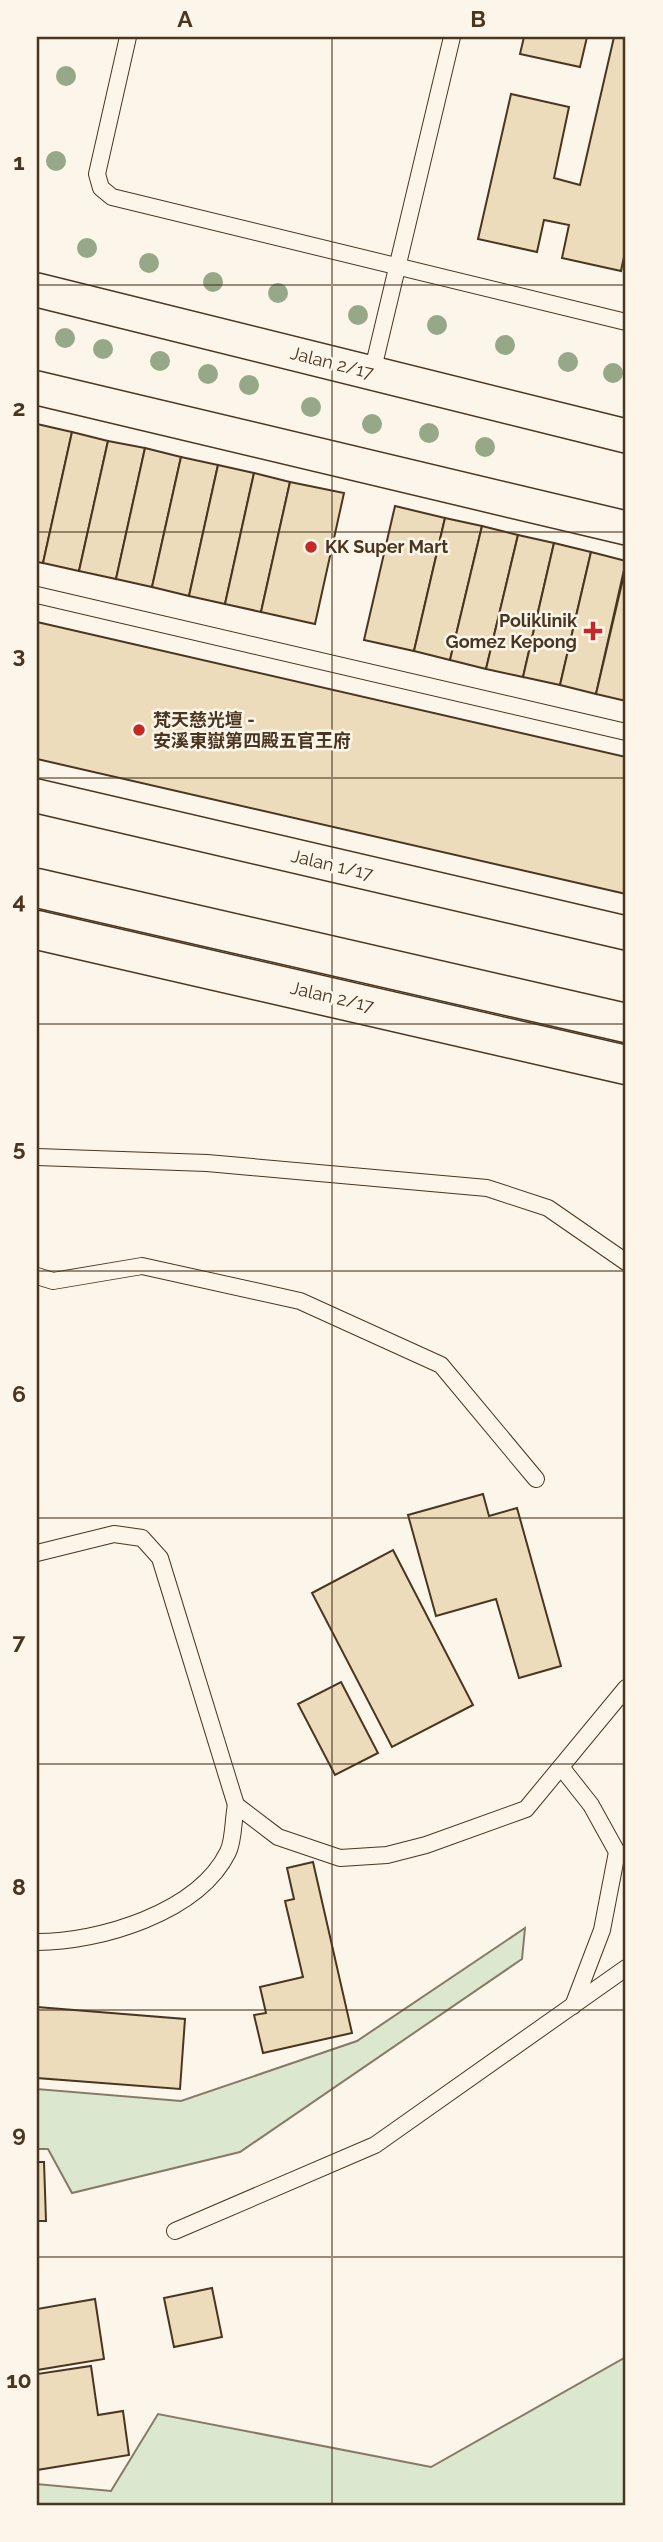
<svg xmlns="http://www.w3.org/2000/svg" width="663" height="2542" viewBox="0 0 663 2542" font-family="Raleway,'Noto Sans SC',sans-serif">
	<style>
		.green { fill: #dce7d0; stroke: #887966; stroke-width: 2 }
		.building { fill: #ecdcbc; stroke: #4a3520; stroke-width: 2 }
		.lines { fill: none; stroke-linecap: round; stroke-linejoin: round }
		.service-casing { stroke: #4a3520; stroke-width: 18 }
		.minor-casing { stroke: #4a3520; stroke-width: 36 }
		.tertiary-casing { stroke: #4a3520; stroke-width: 41 }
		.service { stroke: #fbf6e9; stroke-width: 16 }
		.minor { stroke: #fbf6e9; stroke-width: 33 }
		.tertiary { stroke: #fbf6e9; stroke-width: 38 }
		.tree { fill: #96a887 }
		.grid { fill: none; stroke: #4a3520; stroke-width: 2; stroke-opacity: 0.55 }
		.poi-dot { fill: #c62828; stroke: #fbf6e9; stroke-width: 2.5 }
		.labels { text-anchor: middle; stroke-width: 5; stroke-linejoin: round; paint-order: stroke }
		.street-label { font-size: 18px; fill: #4a3520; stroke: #fbf6e9 }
		.poi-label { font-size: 18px; font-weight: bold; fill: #4a3520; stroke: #fbf6e9; text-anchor: start }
		.neatline { fill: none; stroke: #4a3520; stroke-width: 2.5 }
		.grid-label { font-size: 23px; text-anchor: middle; font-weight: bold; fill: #4a3520 }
	</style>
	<rect width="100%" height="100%" fill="#fbf6e9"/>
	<g class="green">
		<path d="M525,1928l-3,31 -282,193 -168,41 -24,-44h-11v-60l144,12 176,-60z"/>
		<path d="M626,2357v148h-589v-21l74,7 47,-77 273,53z"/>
	</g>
	<g class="building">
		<path d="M524,37h63l-7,30 -60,-13z"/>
		<path d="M614,37h12v210l-5,24 -59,-13 7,-33 -25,-5 -7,32 -59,-13 33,-145 58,13 -15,71 26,7z"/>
		<path d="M37,424l35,8 -29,131 -6,-1z"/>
		<path d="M72,432l36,9 -29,130 -36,-8z"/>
		<path d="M108,441l37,7 -29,131 -37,-8z"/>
		<path d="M145,448l36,9 -29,130 -36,-8z"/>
		<path d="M181,457l37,8 -29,131 -37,-9z"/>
		<path d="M218,465l36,8 -29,131 -36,-8z"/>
		<path d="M254,473l36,9 -29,130 -36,-8z"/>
		<path d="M290,482l54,11 -29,131 -54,-12z"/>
		<path d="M395,506l50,12 -31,133 -50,-11z"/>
		<path d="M445,518l37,8 -32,134 -36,-9z"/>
		<path d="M482,526l36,9 -32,134 -36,-9z"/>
		<path d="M518,535l36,8 -31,134 -37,-8z"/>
		<path d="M554,543l37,9 -31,133 -37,-8z"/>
		<path d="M591,552l35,9 -30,133 -36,-9z"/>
		<path d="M626,566v135l-30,-7z"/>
		<path d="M37,622l589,135v137l-589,-135z"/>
		<path d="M483,1494l6,22 28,-8 44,158 -42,12 -23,-79 -60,17 -28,-101z"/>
		<path d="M393,1550l80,155 -81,42 -80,-154z"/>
		<path d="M341,1682l37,71 -43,22 -37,-71z"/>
		<path d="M313,1862l39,171 -89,20 -9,-38 12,-2 -6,-26 43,-10 -18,-76 9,-2 -7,-31z"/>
		<path d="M37,2007l148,12 -5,70 -143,-11z"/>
		<path d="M37,2162h7l2,59h-9z"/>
		<path d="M212,2288l10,49 -48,10 -10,-49z"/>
		<path d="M95,2299l9,60 -67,11v-61z"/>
		<path d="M91,2366l7,49 25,-4 6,44 -92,15v-96z"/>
	</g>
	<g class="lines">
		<defs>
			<g id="service">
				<path d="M128,37l-31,137 4,14 11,9 514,125"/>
				<path d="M372,373l80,-336"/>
				<path d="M37,595l589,137"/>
				<path d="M37,1157l170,6 280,25 61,20 78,54"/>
				<path d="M37,1276l16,5 89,-15 158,35 141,64 95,114"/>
				<path d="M37,1553l77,-19 28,4 18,20 76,247 42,32 62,21 47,-3 39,-10 100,-36 100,-121"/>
				<path d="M561,1767l30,38 26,47 -15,78 -29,76"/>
				<path d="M37,1942c62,0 161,-29 191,-90 6,-12 5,-33 8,-47"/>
				<path d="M175,2231l200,-86 251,-177"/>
			</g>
			<g id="minor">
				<path d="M37,290l589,146"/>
				<path d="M37,388l589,140"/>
				<path d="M37,796l589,137"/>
			</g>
			<g id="tertiary">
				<path d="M37,888l589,135"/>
				<path d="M37,930l589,135"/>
			</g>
		</defs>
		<use href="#service" class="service-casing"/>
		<use href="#minor" class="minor-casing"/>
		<use href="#tertiary" class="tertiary-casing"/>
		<use href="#service" class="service"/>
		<use href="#minor" class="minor"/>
		<use href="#tertiary" class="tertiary"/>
	</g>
	<g class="tree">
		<circle cx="66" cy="76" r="10"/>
		<circle cx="56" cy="161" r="10"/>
		<circle cx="87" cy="248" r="10"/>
		<circle cx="149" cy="263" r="10"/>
		<circle cx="213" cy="282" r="10"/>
		<circle cx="278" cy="293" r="10"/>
		<circle cx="358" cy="315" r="10"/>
		<circle cx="437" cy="325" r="10"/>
		<circle cx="65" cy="338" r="10"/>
		<circle cx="505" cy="345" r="10"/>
		<circle cx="103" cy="349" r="10"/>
		<circle cx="160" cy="361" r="10"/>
		<circle cx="568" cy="362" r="10"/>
		<circle cx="613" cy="373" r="10"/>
		<circle cx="208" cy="374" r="10"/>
		<circle cx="249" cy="385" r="10"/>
		<circle cx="311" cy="407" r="10"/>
		<circle cx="372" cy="424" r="10"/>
		<circle cx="429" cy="433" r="10"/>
		<circle cx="485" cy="447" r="10"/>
	</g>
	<path class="grid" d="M332,37v2468M37,285h589M37,532h589M37,778h589M37,1024h589M37,1271h589M37,1518h589M37,1764h589M37,2010h589M37,2257h589"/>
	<g class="poi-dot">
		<circle cx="311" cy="547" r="7"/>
		<path d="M589.5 620.5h7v7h7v7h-7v7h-7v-7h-7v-7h7z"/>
		<circle cx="139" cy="730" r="7"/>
	</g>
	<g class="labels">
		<g class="street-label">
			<text transform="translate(332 363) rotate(14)" y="6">Jalan 2/17</text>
			<text transform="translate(332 865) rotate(13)" y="6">Jalan 1/17</text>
			<text transform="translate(332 997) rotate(13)" y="6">Jalan 2/17</text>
		</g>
		<g class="poi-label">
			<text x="325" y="553">KK Super Mart</text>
			<text x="577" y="627" text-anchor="end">Poliklinik<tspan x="577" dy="21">Gomez Kepong</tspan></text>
			<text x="153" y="726">梵天慈光壇 -<tspan x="153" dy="21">安溪東嶽第四殿五官王府</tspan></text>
		</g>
	</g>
	<rect width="663" height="2542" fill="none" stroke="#fbf6e9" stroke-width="77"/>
	<rect x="38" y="38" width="586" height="2466" class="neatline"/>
	<g class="grid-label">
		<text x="185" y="27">A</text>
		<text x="478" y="27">B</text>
		<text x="19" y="170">1</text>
		<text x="19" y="416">2</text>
		<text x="19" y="663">3</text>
		<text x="19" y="909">4</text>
		<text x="19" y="1156">5</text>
		<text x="19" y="1402">6</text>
		<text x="19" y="1649">7</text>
		<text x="19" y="1895">8</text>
		<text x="19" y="2142">9</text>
		<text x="19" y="2388">10</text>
	</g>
</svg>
